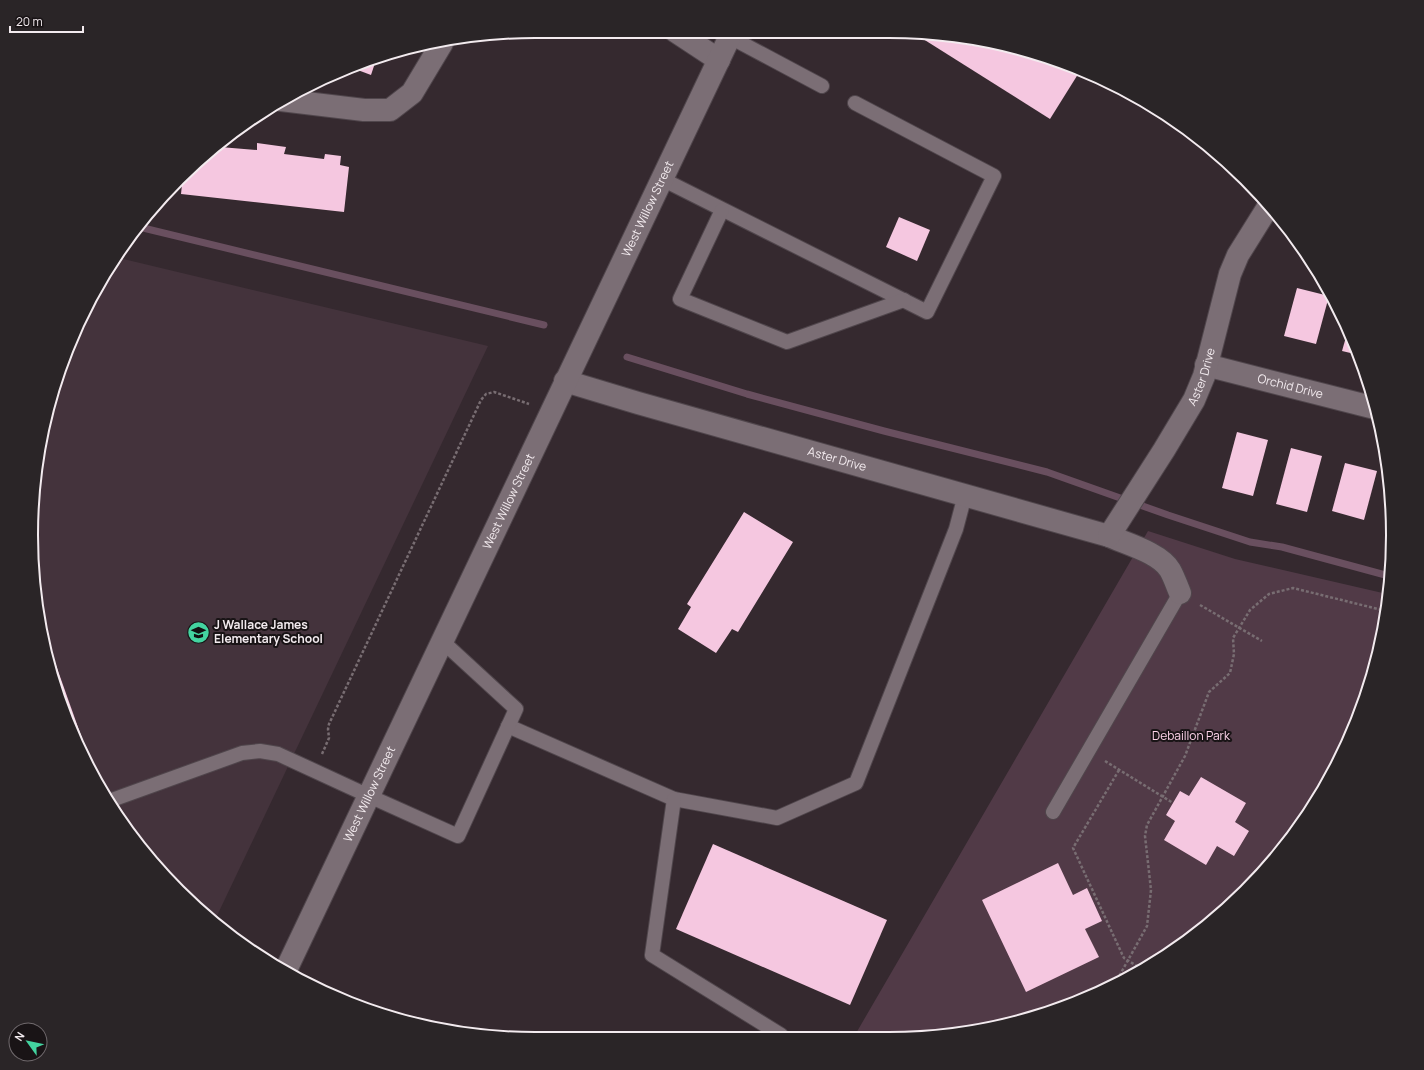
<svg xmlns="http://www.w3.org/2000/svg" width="1424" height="1070" viewBox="0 0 1424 1070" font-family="Manrope,sans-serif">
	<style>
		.built { fill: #44333c }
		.green { fill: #513a47 }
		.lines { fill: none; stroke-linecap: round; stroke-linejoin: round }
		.stream { stroke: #694f5f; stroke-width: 7 }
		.building { fill: #f5c7e0 }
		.lane-casing { stroke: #50464c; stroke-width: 16 }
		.street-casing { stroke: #50464c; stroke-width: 24 }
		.secondary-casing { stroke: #50464c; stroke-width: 24 }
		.path { stroke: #786d72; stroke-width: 2.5; stroke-dasharray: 3 2; stroke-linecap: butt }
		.lane { stroke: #7b6e75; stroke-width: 14 }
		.street { stroke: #7b6e75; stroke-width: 22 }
		.secondary { stroke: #7b6e75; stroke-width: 22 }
		.labels { text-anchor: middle; stroke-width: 4; stroke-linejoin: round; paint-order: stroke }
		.street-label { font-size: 12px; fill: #f3ebef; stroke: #191416 }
		.poi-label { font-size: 12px; font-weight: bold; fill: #f3ebef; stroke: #191416; text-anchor: start }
		.park-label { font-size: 12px; fill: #fed4ea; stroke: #191416 }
		.rim { fill: none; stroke: #f3ebef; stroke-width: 2 }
	</style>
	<rect width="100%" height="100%" fill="#35292f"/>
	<path class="built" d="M115,257l373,89 -274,576 -11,-8 -87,-99 -58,-118 -26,-129 9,-132 42,-124z"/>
	<path class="green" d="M1148,531l87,28 152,35 -4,39 -28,95 -47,87 -62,76 -77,63 -118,58 -96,23h-100z"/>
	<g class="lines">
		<g class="stream">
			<path d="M139,227l405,98"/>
			<path d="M627,357l120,37 137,37 163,41 121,43 82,27 32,5 107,29"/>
		</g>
	</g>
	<g class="building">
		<path d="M912,32h10l98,16 60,23 -30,48z"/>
		<path d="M376,60l-5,15 -16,-6z"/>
		<path d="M257,143l29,4 -2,7 40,5 1,-5 16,2 -1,9 9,2 -5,45 -163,-18 2,-19 37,-28 37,3z"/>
		<path d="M899,217l31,13 -13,31 -31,-14z"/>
		<path d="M1297,288l32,8 -13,48 -32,-8z"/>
		<path d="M1348,330l7,12 4,13 -17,-4z"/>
		<path d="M1237,432l31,8 -15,56 -31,-8z"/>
		<path d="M1291,448l31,8 -15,56 -31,-8z"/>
		<path d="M1345,463l32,8 -13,49 -32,-9z"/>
		<path d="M1390,510h1l1,19 -6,-2z"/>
		<path d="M744,512l49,30 -55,90 -6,-3 -16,24 -38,-24 13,-22 -4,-3z"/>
		<path d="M49,654h3l38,107v1l-32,-65z"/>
		<path d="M1201,777l45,26 -11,19 14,9 -15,25 -17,-10 -11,19 -42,-25 11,-19 -9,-6 14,-24 9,5z"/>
		<path d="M713,844l174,76 -37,85 -174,-76z"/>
		<path d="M1058,863l15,32 14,-7 15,33 -17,8 14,28 -73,35 -44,-92z"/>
	</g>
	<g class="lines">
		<defs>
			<g id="lane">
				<path d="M730,37l92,49"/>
				<path d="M662,179l265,133 67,-136 -139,-73"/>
				<path d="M722,210l-42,89 107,43 117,-42"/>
				<path d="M508,726l166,73 103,19 79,-35 100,-254 9,-34"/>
				<path d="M674,799l-22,156 129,80"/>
				<path d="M109,801l133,-48 18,-2 18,3 91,42 89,40 58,-127 -74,-68"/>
				<path d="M1053,812l127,-219"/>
			</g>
			<g id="street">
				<path d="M675,31l44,29"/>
				<path d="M281,100l83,10h26l22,-17 30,-50"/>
				<path id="s1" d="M1206,365l169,43"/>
				<path id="s2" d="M565,381l73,22 471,133c18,8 51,17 61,34 4,7 7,16 10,23"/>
				<path id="s3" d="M1109,536l55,-86 30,-50 10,-24 26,-102 8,-19 30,-48"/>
			</g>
			<g id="secondary">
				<path id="s4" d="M285,972l447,-940"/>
			</g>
		</defs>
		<use href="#lane" class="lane-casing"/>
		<use href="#street" class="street-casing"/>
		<use href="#secondary" class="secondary-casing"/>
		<g class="path">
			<path d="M1200,605l62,36"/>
			<path d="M322,754l7,-16 -1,-9 1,-5 152,-324 5,-6 8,-2 35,12"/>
			<path d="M1105,761l68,42"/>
			<path d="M1119,770l-46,78 49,106 2,4 16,10"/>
			<path d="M1117,980l30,-54 4,-36 -6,-54 2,-11 38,-69 24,-64 21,-19 4,-19 -1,-16 17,-28 19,-16 24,-6 93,23"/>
		</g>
		<use href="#lane" class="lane"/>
		<use href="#street" class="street"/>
		<use href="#secondary" class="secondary"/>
	</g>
	<defs>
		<symbol id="school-disc" viewBox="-11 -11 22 22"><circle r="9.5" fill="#43d4a0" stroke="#191416"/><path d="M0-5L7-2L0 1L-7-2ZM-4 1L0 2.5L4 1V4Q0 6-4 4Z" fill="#111"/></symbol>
	</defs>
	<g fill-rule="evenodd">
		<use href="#school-disc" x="186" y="620" width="25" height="25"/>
	</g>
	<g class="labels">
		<g class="street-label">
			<text dy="4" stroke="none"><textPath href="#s4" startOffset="845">West Willow Street</textPath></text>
			<text dy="4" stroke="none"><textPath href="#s3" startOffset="185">Aster Drive</textPath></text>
			<text dy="4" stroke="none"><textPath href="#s1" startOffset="87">Orchid Drive</textPath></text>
			<text dy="4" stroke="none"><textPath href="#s2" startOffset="283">Aster Drive</textPath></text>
			<text dy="4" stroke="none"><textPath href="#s4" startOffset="521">West Willow Street</textPath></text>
			<text dy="4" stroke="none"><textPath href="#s4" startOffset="197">West Willow Street</textPath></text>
		</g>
		<g class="poi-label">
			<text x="214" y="629">J Wallace James<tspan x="214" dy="14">Elementary School</tspan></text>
		</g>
		<g class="park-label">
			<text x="1191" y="740">Debaillon Park</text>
		</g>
	</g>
	<path d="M0 0H1424V1070H0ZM535 38H889A497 497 0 0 1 1386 535V535A497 497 0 0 1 889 1032H535A497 497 0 0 1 38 535V535A497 497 0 0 1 535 38Z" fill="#2a2527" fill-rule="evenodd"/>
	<path class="rim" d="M535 38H889A497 497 0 0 1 1386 535V535A497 497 0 0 1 889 1032H535A497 497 0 0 1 38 535V535A497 497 0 0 1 535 38Z"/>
	<g transform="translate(28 1042) rotate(303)"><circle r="19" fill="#191416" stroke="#706a6d"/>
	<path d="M0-3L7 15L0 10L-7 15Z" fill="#43d4a0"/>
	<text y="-6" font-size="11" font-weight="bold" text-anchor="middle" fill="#f3ebef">N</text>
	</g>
	<path d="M10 26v6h73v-6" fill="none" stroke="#f3ebef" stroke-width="2"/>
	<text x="16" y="26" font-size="12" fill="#f3ebef" stroke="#191416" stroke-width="3" paint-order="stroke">20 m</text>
</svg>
